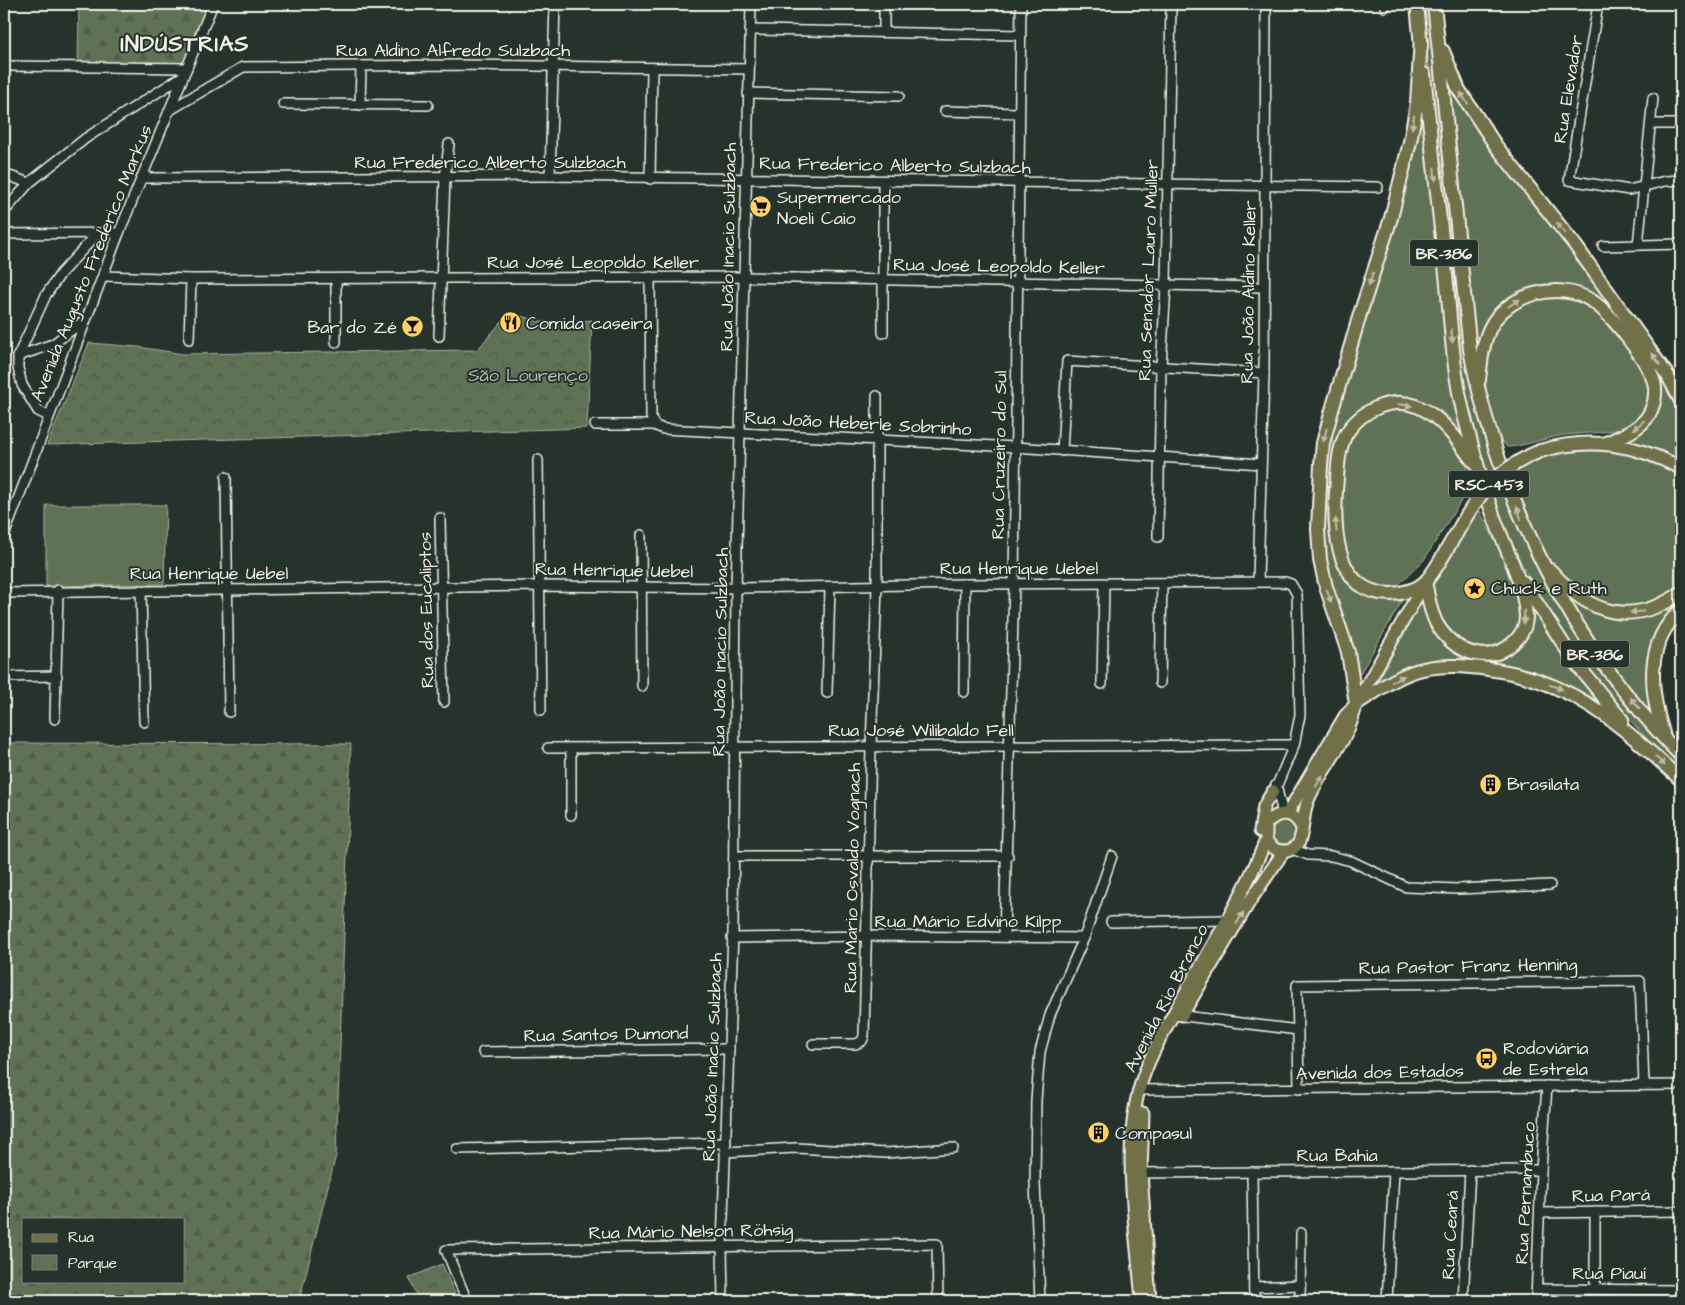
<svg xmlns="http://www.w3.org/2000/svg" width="1685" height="1305" viewBox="0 0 1685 1305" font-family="'Architects Daughter',sans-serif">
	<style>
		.green { fill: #5e7255; stroke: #a9b29e }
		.forest { fill: url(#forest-firs); stroke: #a9b29e; fill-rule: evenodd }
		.park { fill: url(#park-crowns); stroke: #a9b29e }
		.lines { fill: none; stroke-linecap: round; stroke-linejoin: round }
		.minor-casing { stroke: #f4f1e8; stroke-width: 12 }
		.major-casing { stroke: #f4f1e8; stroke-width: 15 }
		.highway-casing { stroke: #f4f1e8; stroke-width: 16 }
		.minor { stroke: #26332d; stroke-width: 9 }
		.major { stroke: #6f704a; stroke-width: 11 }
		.highway { stroke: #6f704a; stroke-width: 12 }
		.highway-bridge-casing { stroke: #f4f1e8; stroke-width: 16; stroke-linecap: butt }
		.highway-bridge { stroke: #6f704a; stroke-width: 12 }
		.oneway { fill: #bfbda9 }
		.labels { text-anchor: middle; stroke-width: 4; stroke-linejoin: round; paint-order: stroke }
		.shield { fill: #26332d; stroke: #b6b8b0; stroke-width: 1 }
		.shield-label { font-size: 16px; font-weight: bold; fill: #f4f1e8 }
		.street-label { font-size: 18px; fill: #f4f1e8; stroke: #26332d }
		.poi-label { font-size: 18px; fill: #f4f1e8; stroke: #26332d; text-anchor: start }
		.park-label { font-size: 18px; fill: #b8bead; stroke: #26332d }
		.district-label { font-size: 22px; font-weight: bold; letter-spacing: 1px; fill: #f4f1e8; stroke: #26332d }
	</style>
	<defs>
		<pattern id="forest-firs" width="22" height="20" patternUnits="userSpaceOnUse" patternTransform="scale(1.25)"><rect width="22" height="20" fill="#5e7255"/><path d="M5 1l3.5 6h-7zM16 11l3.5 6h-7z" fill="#525b4d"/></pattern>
		<pattern id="park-crowns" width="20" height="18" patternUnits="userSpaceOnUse" patternTransform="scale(1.25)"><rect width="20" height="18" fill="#5e7255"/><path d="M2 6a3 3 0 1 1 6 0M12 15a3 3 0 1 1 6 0" fill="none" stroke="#525b4d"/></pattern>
	</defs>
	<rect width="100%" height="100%" fill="#26332d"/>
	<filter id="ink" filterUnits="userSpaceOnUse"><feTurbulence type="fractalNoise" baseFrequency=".02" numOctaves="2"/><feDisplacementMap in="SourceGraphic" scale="10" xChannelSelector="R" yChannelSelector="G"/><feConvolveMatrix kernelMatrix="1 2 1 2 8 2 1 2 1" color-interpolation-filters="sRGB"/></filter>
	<g filter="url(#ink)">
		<g class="green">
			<path d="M1422,4h8l39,370 19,75 9,18 -13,8 -17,-65 -7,-50z"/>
			<path d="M1445,77l217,293 19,40v52l-59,-20 36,-46c-17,-34 -33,-80 -64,-102 -11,-7 -25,-8 -37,-9 -52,-4 -69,28 -82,72z"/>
			<path d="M1423,97l43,344 -12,-19 -13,-11 -23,-9 -25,-2 -51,34 -8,116c1,6 2,14 5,19 11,21 41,33 63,32l-45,78 -33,-121v-60l10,-69 67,-228z"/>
			<path d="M1548,296c13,1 30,1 41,8 15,9 54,59 61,77 4,11 -2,29 -10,38 -15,16 -61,13 -81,17 -17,3 -34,10 -52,11 -29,-28 -29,-107 2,-135 12,-10 25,-12 39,-16z"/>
			<path d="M1394,409c7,0 17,-1 23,2 22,11 60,51 52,77l-45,72 -28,27c-14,2 -32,-1 -42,-13 -21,-26 -15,-105 -2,-135 7,-17 24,-26 42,-30z"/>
			<path d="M1613,447l68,24v113l-15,12 -24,11h-29l-24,-8 -37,-34 -19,-39 -21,-52 3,-5 41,-17z"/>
			<path d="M1501,482l40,91 140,187v13c-89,-87 -147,-165 -191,-282z"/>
			<path d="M46,505h120l-2,79 -118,2z"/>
			<path d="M1480,511c13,28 39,74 41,102 2,24 -29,45 -51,36 -18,-7 -42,-42 -38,-61 2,-10 11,-21 16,-30 9,-17 18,-34 32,-47z"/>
			<path d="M1561,586l52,29 68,-18v8c-10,18 -34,48 -35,69 0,16 6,32 10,47l-59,-71z"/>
			<path d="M1424,597l33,54 57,-1 14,-52 91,125 -44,-33 -147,-27 -21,4 -30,16z"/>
			<circle cx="1283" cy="831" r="13"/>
		</g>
		<g class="forest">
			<path d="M61,4h152l-26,64 -109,-1 1,-62z"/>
			<path d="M4,743l347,1 -15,411 -37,146h-295zM24,1219h160v62h-160z"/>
		</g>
		<g class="park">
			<path d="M509,313l43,11 40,-4 -5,108 -540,17 42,-102 49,4 45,7 294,-4z"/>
			<path d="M442,1264l16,37h-39l-10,-23z"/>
		</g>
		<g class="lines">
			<defs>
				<g id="minor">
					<path d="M1385,4v3"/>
					<path d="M1598,4l-29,176 60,10 36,-9 16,-1"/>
					<path d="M750,30l270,5"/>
					<path d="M884,32v-28"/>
					<path d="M4,66l183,2"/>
					<path d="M748,93l151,3"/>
					<path d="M283,104l145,1"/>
					<path d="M360,105l1,-39"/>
					<path d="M170,110l73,-43 217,-2 288,4"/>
					<path d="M945,111l73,2"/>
					<path d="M1652,124h29"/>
					<path d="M4,174l25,9"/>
					<path d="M550,176l5,-172"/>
					<path d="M141,178l409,-2 828,11"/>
					<path d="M650,179l2,-111"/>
					<path d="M4,212l25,-29 57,-45 97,-62"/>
					<path d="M4,234l115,-1"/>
					<path d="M1638,245l15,-147"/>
					<path d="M1603,246l78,-2"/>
					<path d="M104,276l87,3 553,-2 519,10"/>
					<path d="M650,277l1,140 3,8 9,4 352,18 246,17"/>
					<path d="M336,279v63"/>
					<path d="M883,333v-151"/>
					<path d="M439,336l6,-158 4,-34"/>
					<path d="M189,339l2,-60"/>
					<path d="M18,356l35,-12 32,-24"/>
					<path d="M48,416l-10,-5 -16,-26 -4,-17v-12l28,-61 15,-22 37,-40"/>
					<path d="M595,425h59"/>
					<path d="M1062,451l5,-90 197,12"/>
					<path d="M538,460l3,250"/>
					<path d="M226,477l3,235"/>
					<path d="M440,518l4,184"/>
					<path d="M641,535l1,151"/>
					<path d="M4,536l115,-303 94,-229"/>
					<path d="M1158,537l3,-171 5,-80 5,-282"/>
					<path d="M1258,581l6,-208 2,-369"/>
					<path d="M141,590l3,132"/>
					<path d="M4,593l535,-7 197,2 229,-4 320,-2 6,2 6,10 3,121 -6,30 -22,52"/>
					<path d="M4,677l53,-1"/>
					<path d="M1160,683l2,-100"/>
					<path d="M1102,684l2,-100"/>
					<path d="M964,692l1,-108"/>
					<path d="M827,693l3,-106"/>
					<path d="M55,719l3,-129"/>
					<path d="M548,748l746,-3"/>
					<path d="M1276,785l7,29"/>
					<path d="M571,815v-65"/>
					<path d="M1292,849l16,6 23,1 20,5 55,26 52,2 92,-4"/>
					<path d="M734,856h274"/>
					<path d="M1111,922l115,-2"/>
					<path d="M1004,937l10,-353 7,-580"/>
					<path d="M732,938l135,-2 217,2"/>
					<path d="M1176,1015l122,15"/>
					<path d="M813,1044h43l6,-3 2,-5 7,-289 6,-160v-191"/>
					<path d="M483,1052l246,-3"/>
					<path d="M1299,1089l-2,-104 343,-4 4,104"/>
					<path d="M1139,1090l542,-5"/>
					<path d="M457,1149l269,-6"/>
					<path d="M725,1152l71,-4 90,5 67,-5"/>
					<path d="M1252,1172l2,129"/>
					<path d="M1136,1173l405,-3"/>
					<path d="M1541,1213l140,-2"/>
					<path d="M1254,1287l47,-2"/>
					<path d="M1537,1289l144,1"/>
					<path d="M1595,1289v-77"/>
					<path d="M467,1301l-21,-51 491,-6 1,57"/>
					<path d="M723,1301l-1,-55 11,-314 3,-344 15,-584"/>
					<path d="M1040,1301l-5,-119 1,-82 4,-48 10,-37 34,-77 28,-82"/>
					<path d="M1300,1301l1,-68"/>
					<path d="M1387,1301l7,-130"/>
					<path d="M1463,1301l7,-131"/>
					<path d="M1536,1301l5,-131 6,-84"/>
				</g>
				<g id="major">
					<path d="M1287,814l58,-98 11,-12 69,-122"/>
					<path d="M1301,826c-9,-16 -23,-15 -35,-2v16c7,12 22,16 32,4 5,-7 5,-30 9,-41 13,-34 43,-62 49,-99"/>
					<path d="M1260,831l4,-25 9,-15"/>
					<path d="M1182,1015l68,-114 34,-50"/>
					<path d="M1143,1113l-2,60 9,128"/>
					<path d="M1142,1301c-5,-63 -20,-150 -3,-211 8,-30 25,-59 40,-86 30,-54 64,-106 87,-164"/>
				</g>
				<g id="highway">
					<path d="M1417,4l4,43"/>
					<path d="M1434,4l36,346c30,154 101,294 211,406"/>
					<path d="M1421,39l-4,64 -7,39 -19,76 -31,96 -28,96 -9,33 -2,21 -3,65 2,31 6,27 22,65 8,52c21,-13 43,-30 67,-35 22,-5 43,-3 65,0 84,10 133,56 193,111"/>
					<path d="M1443,51l16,39 37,56 79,99 93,131 13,25"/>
					<path d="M1424,74c8,70 16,140 23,210 4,42 6,86 16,127 9,37 19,73 32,109 11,30 29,63 31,96 0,10 -5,20 -13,27 -24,22 -55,11 -73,-14 -10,-14 -11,-31 -15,-47"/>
					<path d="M1479,380c2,-17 3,-35 11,-52 16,-34 70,-48 102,-27 19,12 55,59 62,81 2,8 1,18 -2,26 -7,20 -28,27 -46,35"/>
					<path d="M1540,451c51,-15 95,-7 141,17"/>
					<path d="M1456,534c-9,14 -20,37 -31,48 -8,8 -24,12 -35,12 -59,-1 -57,-74 -53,-116 1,-15 2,-30 9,-44 8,-13 21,-23 35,-28 42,-15 70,25 91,54"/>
					<path d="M1550,570c39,44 80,58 131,23"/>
					<path d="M1523,582l52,80 47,58"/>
					<path d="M1663,733c-13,-42 -19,-90 18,-123"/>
				</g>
			</defs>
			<use href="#minor" class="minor-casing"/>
			<use href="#major" class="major-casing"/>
			<use href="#highway" class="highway-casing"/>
			<use href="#minor" class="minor"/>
			<use href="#major" class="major"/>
			<use href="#highway" class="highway"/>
			<defs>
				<path id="highway-bridge" d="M1456,534c22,-40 41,-65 84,-83"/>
			</defs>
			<use href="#highway-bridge" class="highway-bridge-casing"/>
			<use href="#highway-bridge" class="highway-bridge"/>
		</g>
		<defs><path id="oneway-solid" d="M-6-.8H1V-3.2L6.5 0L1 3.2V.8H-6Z" transform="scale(1.25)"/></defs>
		<g class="oneway">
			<use href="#oneway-solid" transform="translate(1464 98) rotate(-124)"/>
			<use href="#oneway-solid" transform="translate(1413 122) rotate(99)"/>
			<use href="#oneway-solid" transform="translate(1435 174) rotate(84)"/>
			<use href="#oneway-solid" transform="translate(1561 228) rotate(-128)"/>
			<use href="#oneway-solid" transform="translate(1371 279) rotate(108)"/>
			<use href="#oneway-solid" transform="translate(1514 303) rotate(-32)"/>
			<use href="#oneway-solid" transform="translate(1452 336) rotate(84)"/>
			<use href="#oneway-solid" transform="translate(1656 359) rotate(-125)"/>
			<use href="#oneway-solid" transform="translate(1405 405) rotate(8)"/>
			<use href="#oneway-solid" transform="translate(1639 425) rotate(139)"/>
			<use href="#oneway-solid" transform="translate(1325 435) rotate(105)"/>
			<use href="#oneway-solid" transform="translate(1519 513) rotate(-111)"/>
			<use href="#oneway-solid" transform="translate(1336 525) rotate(-94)"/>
			<use href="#oneway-solid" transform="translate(1329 596) rotate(70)"/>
			<use href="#oneway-solid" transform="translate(1637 612) rotate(175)"/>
			<use href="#oneway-solid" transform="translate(1524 617) rotate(91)"/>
			<use href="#oneway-solid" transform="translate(1398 679) rotate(-27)"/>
			<use href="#oneway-solid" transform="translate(1556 687) rotate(21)"/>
			<use href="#oneway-solid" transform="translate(1635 703) rotate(-130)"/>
			<use href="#oneway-solid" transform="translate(1660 761) rotate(43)"/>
			<use href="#oneway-solid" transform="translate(1319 781) rotate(-60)"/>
			<use href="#oneway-solid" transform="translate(1240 918) rotate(-59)"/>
		</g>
	</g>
	<defs>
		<symbol id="supermarket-disc" viewBox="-11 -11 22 22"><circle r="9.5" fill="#ffd166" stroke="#26332d"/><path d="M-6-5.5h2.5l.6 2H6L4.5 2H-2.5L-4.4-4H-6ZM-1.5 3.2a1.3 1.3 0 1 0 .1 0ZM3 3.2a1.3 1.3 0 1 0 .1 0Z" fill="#111"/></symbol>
		<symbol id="restaurant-disc" viewBox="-11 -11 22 22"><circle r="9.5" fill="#ffd166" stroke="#26332d"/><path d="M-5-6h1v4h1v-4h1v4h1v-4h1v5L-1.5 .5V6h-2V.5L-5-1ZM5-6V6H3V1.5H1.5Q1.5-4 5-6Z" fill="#111"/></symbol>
		<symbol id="bar-disc" viewBox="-11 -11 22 22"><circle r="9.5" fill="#ffd166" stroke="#26332d"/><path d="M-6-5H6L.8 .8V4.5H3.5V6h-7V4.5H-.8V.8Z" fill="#111"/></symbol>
		<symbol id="sight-disc" viewBox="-11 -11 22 22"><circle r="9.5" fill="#ffd166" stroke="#26332d"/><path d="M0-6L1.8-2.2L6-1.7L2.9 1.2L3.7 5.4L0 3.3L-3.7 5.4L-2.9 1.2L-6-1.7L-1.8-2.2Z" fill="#111"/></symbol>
		<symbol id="building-disc" viewBox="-11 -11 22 22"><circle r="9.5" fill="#ffd166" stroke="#26332d"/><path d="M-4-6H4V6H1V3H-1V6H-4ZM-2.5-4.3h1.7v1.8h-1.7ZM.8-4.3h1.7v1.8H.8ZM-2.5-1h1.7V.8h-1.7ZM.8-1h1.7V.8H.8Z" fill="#111"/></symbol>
		<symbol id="bus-disc" viewBox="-11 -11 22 22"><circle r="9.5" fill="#ffd166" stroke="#26332d"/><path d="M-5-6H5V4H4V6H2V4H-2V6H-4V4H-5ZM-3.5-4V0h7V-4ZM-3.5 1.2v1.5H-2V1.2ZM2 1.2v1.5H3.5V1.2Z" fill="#111"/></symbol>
	</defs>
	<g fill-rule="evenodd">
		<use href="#supermarket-disc" x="748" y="194" width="25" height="25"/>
		<use href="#restaurant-disc" x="498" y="310" width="25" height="25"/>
		<use href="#bar-disc" x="400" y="314" width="25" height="25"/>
		<use href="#sight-disc" x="1462" y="576" width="25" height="25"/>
		<use href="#building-disc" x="1478" y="772" width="25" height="25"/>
		<use href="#bus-disc" x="1474" y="1046" width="25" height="25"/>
		<use href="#building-disc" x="1086" y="1120" width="25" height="25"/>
	</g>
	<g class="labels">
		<g class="shield">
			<rect x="1410" y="239.5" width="68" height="27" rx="4"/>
			<rect x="1449" y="470.5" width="80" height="27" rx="4"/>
			<rect x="1561" y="640.5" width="68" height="27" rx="4"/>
		</g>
		<g class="shield-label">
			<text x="1444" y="259">BR-386</text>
			<text x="1489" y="490">RSC-453</text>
			<text x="1595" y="660">BR-386</text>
		</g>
		<g class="street-label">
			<text x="453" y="56">Rua Aldino Alfredo Sulzbach</text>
			<text transform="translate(1568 89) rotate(-81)" y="6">Rua Elevador</text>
			<text x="490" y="168">Rua Frederico Alberto Sulzbach</text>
			<text transform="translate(895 165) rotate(1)" y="6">Rua Frederico Alberto Sulzbach</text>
			<text transform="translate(728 247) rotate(-89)" y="6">Rua João Inacio Sulzbach</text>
			<text x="593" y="268">Rua José Leopoldo Keller</text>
			<text transform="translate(91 263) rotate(-68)" y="6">Avenida Augusto Frederico Markus</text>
			<text transform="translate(999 266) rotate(1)" y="6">Rua José Leopoldo Keller</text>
			<text transform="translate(1148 270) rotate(-88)" y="6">Rua Senador Lauro Muller</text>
			<text transform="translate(1248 292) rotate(-89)" y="6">Rua João Aldino Keller</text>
			<text transform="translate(858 423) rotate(3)" y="6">Rua João Heberle Sobrinho</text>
			<text transform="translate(999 455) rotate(-89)" y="6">Rua Cruzeiro do Sul</text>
			<text x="1019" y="574">Rua Henrique Uebel</text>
			<text transform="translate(614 570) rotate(1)" y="6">Rua Henrique Uebel</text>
			<text x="209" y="579">Rua Henrique Uebel</text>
			<text transform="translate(426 610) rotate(-91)" y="6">Rua dos Eucaliptos</text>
			<text transform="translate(720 652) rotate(-89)" y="6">Rua João Inacio Sulzbach</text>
			<text x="921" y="736">Rua José Wilibaldo Fell</text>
			<text transform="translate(852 878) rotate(-89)" y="6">Rua Mario Osvaldo Vognach</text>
			<text x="968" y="927">Rua Mário Edvino Kilpp</text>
			<text transform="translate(1468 966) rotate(-1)" y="6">Rua Pastor Franz Henning</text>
			<text transform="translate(1166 998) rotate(-63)" y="6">Avenida Rio Branco</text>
			<text transform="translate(606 1034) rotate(-1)" y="6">Rua Santos Dumond</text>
			<text transform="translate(712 1057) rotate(-88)" y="6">Rua João Inacio Sulzbach</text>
			<text transform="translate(1380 1072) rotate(-1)" y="6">Avenida dos Estados</text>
			<text x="1337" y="1161">Rua Bahia</text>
			<text transform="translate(1525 1193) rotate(-87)" y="6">Rua Pernambuco</text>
			<text transform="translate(1611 1195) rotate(-1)" y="6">Rua Pará</text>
			<text transform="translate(691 1231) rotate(-1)" y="6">Rua Mário Nelson Röhsig</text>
			<text transform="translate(1450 1235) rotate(-87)" y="6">Rua Ceará</text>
			<text x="1609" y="1279">Rua Piauí</text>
		</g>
		<g class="poi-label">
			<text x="777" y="203">Supermercado<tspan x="777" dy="21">Noeli Caio</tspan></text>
			<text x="526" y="329">Comida caseira</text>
			<text x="397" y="333" text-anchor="end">Bar do Zé</text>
			<text x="1491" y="594">Chuck e Ruth</text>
			<text x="1507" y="790">Brasilata</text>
			<text x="1503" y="1054">Rodoviária<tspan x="1503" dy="21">de Estrela</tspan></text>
			<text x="1115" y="1139">Compasul</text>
		</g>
		<g class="park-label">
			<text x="528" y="381">São Lourenço</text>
		</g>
		<g class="district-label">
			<text x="185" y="51">INDÚSTRIAS</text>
		</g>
	</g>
	<rect width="1685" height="1305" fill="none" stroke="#26332d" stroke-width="20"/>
	<rect x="10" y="10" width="1665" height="1285" fill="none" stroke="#f4f1e8" stroke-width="2" filter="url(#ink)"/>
	<rect x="22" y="1218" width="162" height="65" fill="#26332d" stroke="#787f78"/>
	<rect x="32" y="1234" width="25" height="8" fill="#6f704a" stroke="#787f78"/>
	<text x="68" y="1242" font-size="15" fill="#f4f1e8">Rua</text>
	<rect x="32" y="1255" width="25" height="15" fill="url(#park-crowns)" stroke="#787f78"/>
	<text x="68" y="1268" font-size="15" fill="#f4f1e8">Parque</text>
</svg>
